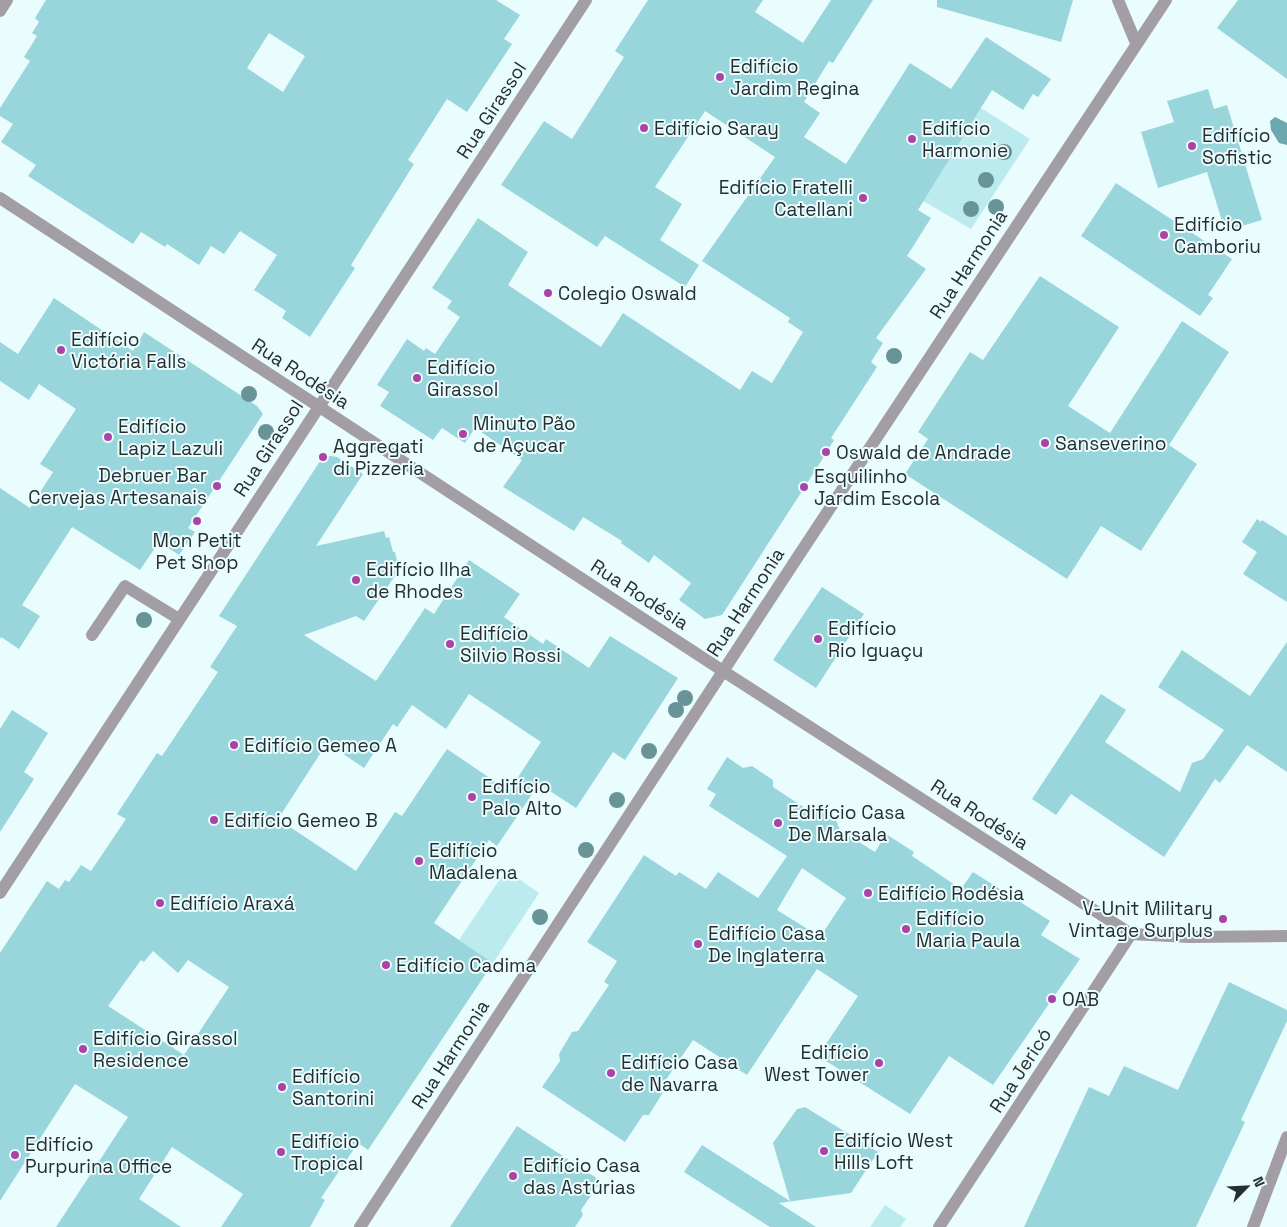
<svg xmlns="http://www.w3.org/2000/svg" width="1287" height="1227" viewBox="0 0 1287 1227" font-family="'Space Grotesk',sans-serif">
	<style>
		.green { fill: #bbebef }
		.water { fill: #6ca8ad }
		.building { fill: #99d6dc; fill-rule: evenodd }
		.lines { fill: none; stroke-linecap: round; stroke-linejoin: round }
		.minor { stroke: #a39ea3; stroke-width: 12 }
		.tree { fill: #699497 }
		.poi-dot { fill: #ab43a6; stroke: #e9fcfe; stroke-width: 2 }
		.labels { text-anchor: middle; stroke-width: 4; stroke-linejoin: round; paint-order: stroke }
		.poi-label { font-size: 19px; fill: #272e2f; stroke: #e9fcfe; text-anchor: start }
		.street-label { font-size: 19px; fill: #272e2f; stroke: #e9fcfe }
	</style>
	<rect width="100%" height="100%" fill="#e9fcfe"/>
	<g class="green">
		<path d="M981,108l49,31 -59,90 -48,-28z"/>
		<path d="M506,870l33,23 -46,70 -34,-23z"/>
		<path d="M885,1205l21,14 -6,8h-30z"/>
	</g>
	<path class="water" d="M1275,117l12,6v22l-8,-2 -8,-13 -1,-9z"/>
	<g class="building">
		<path d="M46,0h450l24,15 -16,24 8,5 -45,68 -20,-13 -39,61 6,4 -63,101 4,3 -45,69 -28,-19 4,-7 -32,-21 23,-35 -37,-24 -16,23 -13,-8 -12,19 -32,-21 -2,3 -24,-15 -8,12 -105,-68 8,-11 -35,-23 12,-18 -13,-8v-8l30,-47 -6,-4 13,-21 -5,-3 7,-11 -4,-4zM269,33l36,23 -22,36 -36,-24z"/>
		<path d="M648,0h115l-8,12 48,31 28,-43h42l-40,63 -4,-2 -25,41 16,11 -16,24 42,27 64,-101 41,26 35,-52 65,42 -13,18 -5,-3 -10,16 -31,-20 -74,120 13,8 -24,38 19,13 -50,69 7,5 -12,19 6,5 -46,71 3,2 -19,31 -93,144 -17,4 -26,-19 12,-17 -37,-28 -5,8 -28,-20 1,-2 -39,-24 -9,14 -71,-44 19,-27 -47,-32 -10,15 -23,-15 -9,12 -53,-34 9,-14 -12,-7 30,-46 17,12 2,-3 9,6 25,-37 -13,-9 5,-7 -20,-13 46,-70 50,34 -20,33 93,62 22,-34 117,77 12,-19 20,12 31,-51 -15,-10 2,-4 -88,-57 73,-104 -70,-46 -50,76 27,17 -22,36 39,25 -14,22 -80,-51 -8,11 -96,-62 43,-64 28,18 52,-82 -9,-6z"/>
		<path d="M937,0h136l-12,42 -124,-35z"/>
		<path d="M1238,0h49v79l-70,-51z"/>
		<path d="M1208,89l6,20 13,-4 35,115 -37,11 -18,-59 -49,16 -17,-56 33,-10 -7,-21z"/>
		<path d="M1116,183l116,76 -24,36 5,3 -13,18 -119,-80z"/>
		<path d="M1040,276l79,51 -51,79 42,27 72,-112 47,31 -60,93 28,19 -56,87 -40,-25 -34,53 -162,-105 23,-35 -10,-7 52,-80 13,8z"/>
		<path d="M54,298l79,53 11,-19 113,74 6,8 -75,114 7,4 -16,23 -20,-13 -19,28 -68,-43 -50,78 18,11 -21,33 -18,-12 -1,2v-151l30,20 23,-36 -13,-8 36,-55 -37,-25 -10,16 -29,-19v-39l18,12z"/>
		<path d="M324,455l13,2 26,17 -47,72 68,-15 2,7 3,-1 4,15h2l4,18 -35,51 -8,-5 -52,19 72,46 49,-73 9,6 35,-54 51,34 -16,23 39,27 3,-5 43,29 21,-32 68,42 -53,82 -12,-8 -37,56 -37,-24 -42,62 -8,-6 -55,83 59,40 -125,187 -10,-7 -37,55 4,2 -15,27h-89l22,-33 -71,-47 -33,52 42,28h-125l72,-110 -53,-33 -75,117v-248l47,-72 12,8 6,-9 4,2 12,-17 10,6 35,-52 -9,-5 40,-61 5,3 56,-84 -8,-5 27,-41 -18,-10zM469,694l72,48 -32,49 -62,-42 -45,67 -7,-4 -39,59 -78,-52 49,-76 37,25 29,-44 4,3 15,-22 34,24zM153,951l25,22 10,-13 41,27 -45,68 -76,-49 33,-46 3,2z"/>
		<path d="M1257,519l4,3 1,-2 25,16v66l-44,-28 14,-22 -15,-10z"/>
		<path d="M822,587l42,27 -48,74 -43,-28z"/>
		<path d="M1287,642v130l-40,-27 -27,38 -5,-4 -51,78 -93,-63 -15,21 -24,-16 69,-105 25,16 -21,32 75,50 12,-29 11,-4 21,-29 -66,-43 24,-37 68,46z"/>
		<path d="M12,710l36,23 -24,39 10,7 -34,53v-103z"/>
		<path d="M727,757l16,11 9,-2 21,14v7l35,23 8,-3 20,13 4,10 35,22 11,-18 28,18 -2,4 49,33 12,-17 77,49 -9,14 39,24 -87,126 -44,-29 -39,58 -92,-58 40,-60 -41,-27 -70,106 -54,-35 -32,47 1,7 -13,21h-6l-18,27 -83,-55 18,-26 -1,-7 13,-22 6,-1 31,-46 -5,-3 13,-21 -30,-19 57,-87 32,21 3,-4 27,17 12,-17 40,26 29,-42 -78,-50 7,-12 -9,-5zM802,868l44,30 -24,36 -6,-4 -2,3 -37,-23z"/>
		<path d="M1229,982l58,28v11l-46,99 4,2 -49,105h-172l65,-140 20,9 15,-30 54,24z"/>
		<path d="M805,1107l73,45 -27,41 -72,10 37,24h-46l-86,-55 18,-27 88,56 -17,-58 24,-34z"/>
		<path d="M517,1126l84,55 -20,29 2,5 -8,12h-125z"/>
	</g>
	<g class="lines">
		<g class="minor">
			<path d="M1118,0l18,43"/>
			<path d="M0,11l7,-11"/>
			<path d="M0,198l723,473 408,263 58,3 98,-1"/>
			<path d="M92,635l33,-49 54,33"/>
			<path d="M0,893l586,-893"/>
			<path d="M360,1227l439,-672 367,-555"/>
			<path d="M939,1227l192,-293"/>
			<path d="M1253,1227l34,-90"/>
		</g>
	</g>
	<g class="tree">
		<circle cx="1004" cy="152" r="8"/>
		<circle cx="986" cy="180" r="8"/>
		<circle cx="996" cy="207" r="8"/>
		<circle cx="971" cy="209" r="8"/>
		<circle cx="894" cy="356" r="8"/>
		<circle cx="249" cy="394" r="8"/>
		<circle cx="266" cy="432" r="8"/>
		<circle cx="144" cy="620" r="8"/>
		<circle cx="685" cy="698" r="8"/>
		<circle cx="676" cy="710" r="8"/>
		<circle cx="649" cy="751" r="8"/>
		<circle cx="617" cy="800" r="8"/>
		<circle cx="586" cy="850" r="8"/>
		<circle cx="540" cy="917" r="8"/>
	</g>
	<g class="poi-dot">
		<circle cx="720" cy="77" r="5"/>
		<circle cx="644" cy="128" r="5"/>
		<circle cx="912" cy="139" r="5"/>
		<circle cx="1192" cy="146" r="5"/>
		<circle cx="863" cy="198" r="5"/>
		<circle cx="1164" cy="235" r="5"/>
		<circle cx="548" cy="293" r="5"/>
		<circle cx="61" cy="350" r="5"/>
		<circle cx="417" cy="378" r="5"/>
		<circle cx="463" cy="434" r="5"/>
		<circle cx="108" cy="437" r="5"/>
		<circle cx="1045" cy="443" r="5"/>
		<circle cx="826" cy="452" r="5"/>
		<circle cx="323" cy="457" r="5"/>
		<circle cx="217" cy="486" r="5"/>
		<circle cx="804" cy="487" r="5"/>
		<circle cx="197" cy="521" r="5"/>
		<circle cx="356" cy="580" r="5"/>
		<circle cx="818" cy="639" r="5"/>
		<circle cx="450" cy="644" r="5"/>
		<circle cx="234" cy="745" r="5"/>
		<circle cx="472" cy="797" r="5"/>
		<circle cx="214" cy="820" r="5"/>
		<circle cx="778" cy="823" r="5"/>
		<circle cx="419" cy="861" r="5"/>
		<circle cx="868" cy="893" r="5"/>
		<circle cx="160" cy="903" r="5"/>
		<circle cx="1223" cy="919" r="5"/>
		<circle cx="906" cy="929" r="5"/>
		<circle cx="698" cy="944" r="5"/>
		<circle cx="386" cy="965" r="5"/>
		<circle cx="1052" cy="999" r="5"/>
		<circle cx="83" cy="1049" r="5"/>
		<circle cx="879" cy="1063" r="5"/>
		<circle cx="611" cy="1073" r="5"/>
		<circle cx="282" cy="1087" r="5"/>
		<circle cx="824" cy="1151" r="5"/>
		<circle cx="281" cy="1152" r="5"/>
		<circle cx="15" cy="1155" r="5"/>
		<circle cx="513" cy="1176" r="5"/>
	</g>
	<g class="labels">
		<g class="poi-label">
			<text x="730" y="73">Edifício<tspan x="730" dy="22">Jardim Regina</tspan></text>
			<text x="654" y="135">Edifício Saray</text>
			<text x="922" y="135">Edifício<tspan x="922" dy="22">Harmonie</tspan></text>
			<text x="1202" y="142">Edifício<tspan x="1202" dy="22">Sofistic</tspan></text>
			<text x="853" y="194" text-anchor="end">Edifício Fratelli<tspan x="853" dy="22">Catellani</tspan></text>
			<text x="1174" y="231">Edifício<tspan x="1174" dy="22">Camboriu</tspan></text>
			<text x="558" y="300">Colegio Oswald</text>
			<text x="71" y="346">Edifício<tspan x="71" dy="22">Victória Falls</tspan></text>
			<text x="427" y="374">Edifício<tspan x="427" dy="22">Girassol</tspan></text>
			<text x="473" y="430">Minuto Pão<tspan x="473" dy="22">de Açucar</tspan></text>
			<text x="118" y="433">Edifício<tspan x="118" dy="22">Lapiz Lazuli</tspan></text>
			<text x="1055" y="450">Sanseverino</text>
			<text x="333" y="453">Aggregati<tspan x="333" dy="22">di Pizzeria</tspan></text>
			<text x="836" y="459">Oswald de Andrade</text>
			<text x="207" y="482" text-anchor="end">Debruer Bar<tspan x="207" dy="22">Cervejas Artesanais</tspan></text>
			<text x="814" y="483">Esquilinho<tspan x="814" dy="22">Jardim Escola</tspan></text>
			<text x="197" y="547" text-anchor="middle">Mon Petit<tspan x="197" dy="22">Pet Shop</tspan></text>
			<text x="366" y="576">Edifício Ilha<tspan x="366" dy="22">de Rhodes</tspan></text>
			<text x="828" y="635">Edifício<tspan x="828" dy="22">Rio Iguaçu</tspan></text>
			<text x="460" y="640">Edifício<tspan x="460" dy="22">Silvio Rossi</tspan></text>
			<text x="244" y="752">Edifício Gemeo A</text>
			<text x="482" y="793">Edifício<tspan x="482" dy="22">Palo Alto</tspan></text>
			<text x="788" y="819">Edifício Casa<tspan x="788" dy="22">De Marsala</tspan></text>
			<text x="224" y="827">Edifício Gemeo B</text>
			<text x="429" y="857">Edifício<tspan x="429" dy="22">Madalena</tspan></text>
			<text x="878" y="900">Edifício Rodésia</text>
			<text x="170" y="910">Edifício Araxá</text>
			<text x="1213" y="915" text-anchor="end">V-Unit Military<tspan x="1213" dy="22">Vintage Surplus</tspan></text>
			<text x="916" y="925">Edifício<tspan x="916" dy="22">Maria Paula</tspan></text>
			<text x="708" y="940">Edifício Casa<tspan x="708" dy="22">De Inglaterra</tspan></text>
			<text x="396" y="972">Edifício Cadima</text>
			<text x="1062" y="1006">OAB</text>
			<text x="93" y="1045">Edifício Girassol<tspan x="93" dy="22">Residence</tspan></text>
			<text x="869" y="1059" text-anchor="end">Edifício<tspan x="869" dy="22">West Tower</tspan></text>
			<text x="621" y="1069">Edifício Casa<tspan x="621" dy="22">de Navarra</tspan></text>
			<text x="292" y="1083">Edifício<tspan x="292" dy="22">Santorini</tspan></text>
			<text x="834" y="1147">Edifício West<tspan x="834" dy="22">Hills Loft</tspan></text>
			<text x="291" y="1148">Edifício<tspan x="291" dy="22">Tropical</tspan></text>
			<text x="25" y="1151">Edifício<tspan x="25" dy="22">Purpurina Office</tspan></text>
			<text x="523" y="1172">Edifício Casa<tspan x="523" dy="22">das Astúrias</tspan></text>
		</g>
		<g class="street-label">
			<text transform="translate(491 110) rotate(-57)" y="7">Rua Girassol</text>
			<text transform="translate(968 264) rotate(-57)" y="7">Rua Harmonia</text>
			<text transform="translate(301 373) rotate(33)" y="7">Rua Rodésia</text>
			<text transform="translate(268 448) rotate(-57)" y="7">Rua Girassol</text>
			<text transform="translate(640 594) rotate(33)" y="7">Rua Rodésia</text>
			<text transform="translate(745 602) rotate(-57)" y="7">Rua Harmonia</text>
			<text transform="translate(980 814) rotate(33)" y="7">Rua Rodésia</text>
			<text transform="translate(450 1054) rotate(-57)" y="7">Rua Harmonia</text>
			<text transform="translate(1020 1070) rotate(-57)" y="7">Rua Jericó</text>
		</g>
	</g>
	<g transform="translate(1247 1187) rotate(66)" stroke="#e9fcfe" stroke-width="4" paint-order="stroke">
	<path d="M0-4L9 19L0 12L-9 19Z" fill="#272e2f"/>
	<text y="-8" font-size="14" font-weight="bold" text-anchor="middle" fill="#272e2f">N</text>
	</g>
</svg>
